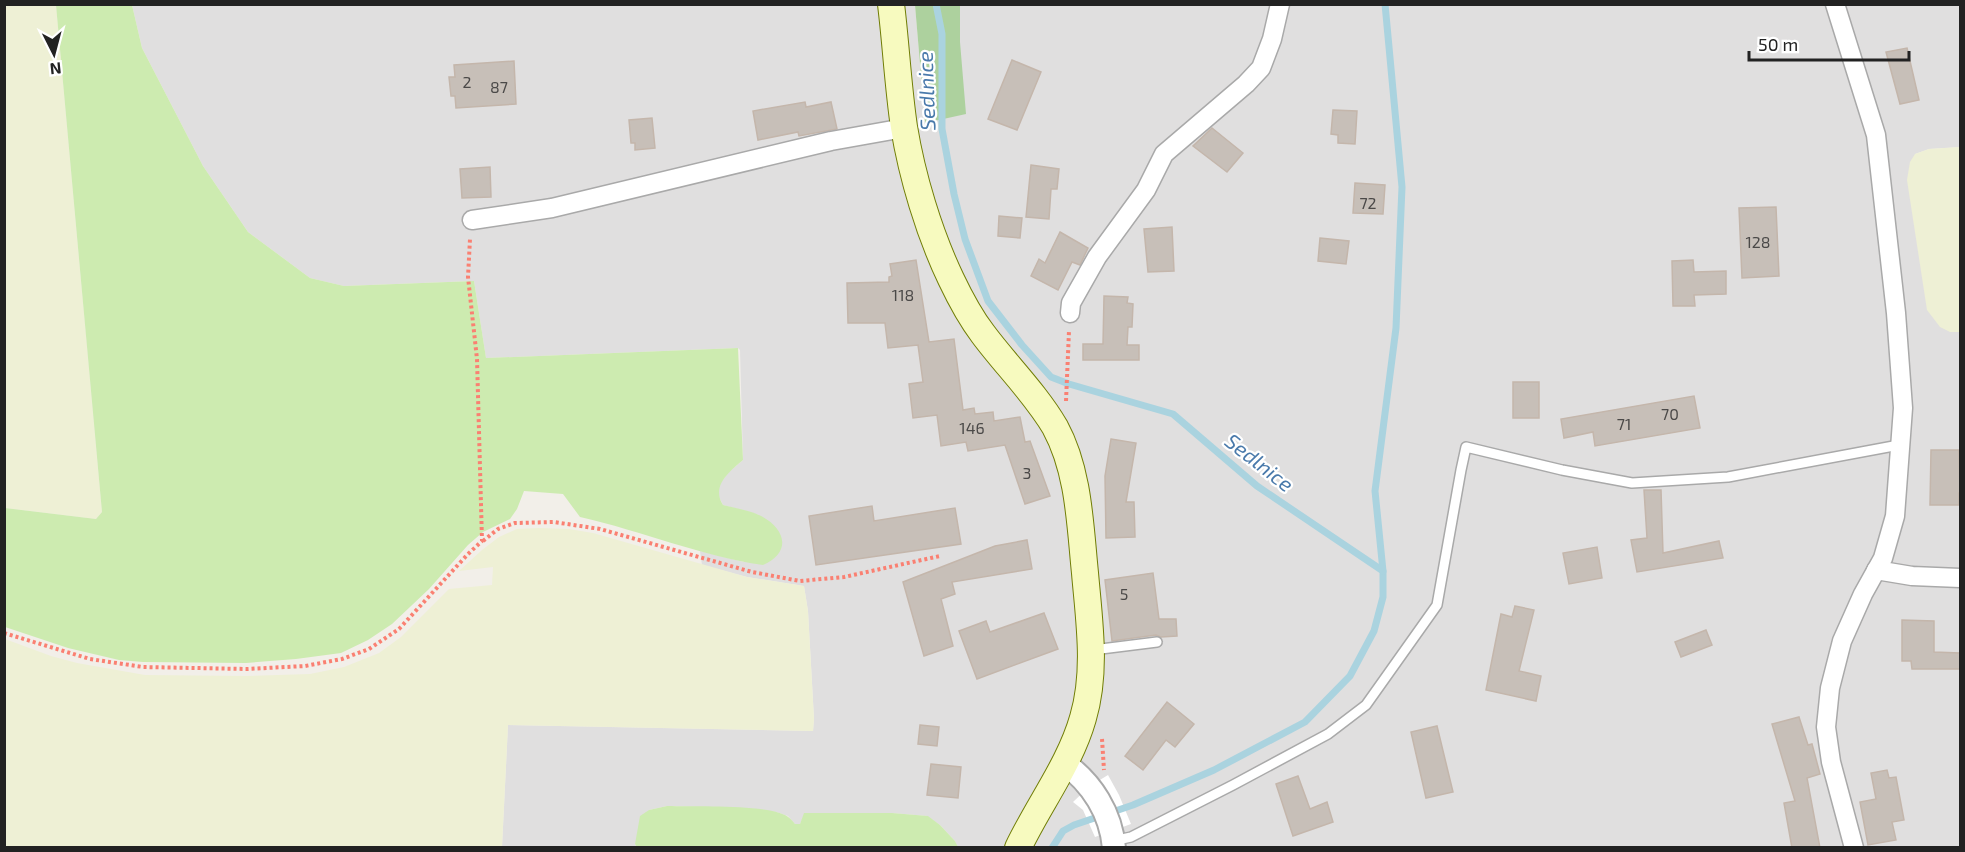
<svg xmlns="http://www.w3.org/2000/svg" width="1965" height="852" viewBox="0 0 1965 852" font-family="'Exo 2',sans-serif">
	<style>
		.residential { fill: #e0dfdf }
		.farmland { fill: #eef0d5 }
		.grass { fill: #cdebb0 }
		.forest { fill: #add19e }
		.pier { fill: #fff }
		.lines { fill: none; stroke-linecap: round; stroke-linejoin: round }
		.stream { stroke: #aad3df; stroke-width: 7 }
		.building { fill: #c7bfb8; stroke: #c4b6ab; stroke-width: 1.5 }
		.service-casing { stroke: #a9a9a9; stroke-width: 12 }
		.minor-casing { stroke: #a9a9a9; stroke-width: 21 }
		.tertiary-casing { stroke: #a9a9a9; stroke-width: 26 }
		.secondary-casing { stroke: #707d05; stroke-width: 28 }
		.path { stroke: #fa8072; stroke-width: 4; stroke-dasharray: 3 3; stroke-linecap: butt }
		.service { stroke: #fff; stroke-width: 9 }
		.minor { stroke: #fff; stroke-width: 18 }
		.tertiary { stroke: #fff; stroke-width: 22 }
		.secondary { stroke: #f7fabf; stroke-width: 26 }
		.labels { text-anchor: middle; stroke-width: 4.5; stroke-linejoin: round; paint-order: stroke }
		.number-label { font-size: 16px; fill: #4b4948 }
		.water-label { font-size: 21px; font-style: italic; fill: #4a7aab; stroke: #fff }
	</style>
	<rect width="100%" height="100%" fill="#f2efe9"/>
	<path class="residential" d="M132,5h783l10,118 35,-81v-37h1000v142l-31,2 -14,5 35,178h10v515l-1002,1 -3,-7 -15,-16 -13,-9 -35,-3h-87l-5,11h-5l-7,-8 -12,-4 -22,-3 -87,-3 -18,4 -14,34 2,3h-135l6,-122 305,6 1,-12 -6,-108 -4,-25 -57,-9 -45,-12 -2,-14 44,11 15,-47 -36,-10 -4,-8v-12l9,-12 15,-13 -3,-110 -2,-2 -252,10 -12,-77 -130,5 -34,-8 -62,-46 -45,-66 -61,-118z"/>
	<g class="farmland">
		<path d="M5,5h51l46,507 -6,7 -91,-11z"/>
		<path d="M1960,147v185h-10l-10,-5 -13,-17 -20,-130 3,-18 5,-8 14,-5z"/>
		<path d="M538,528l31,1 24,4 154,44 57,9 4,25 6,108 -1,12 -305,-6 -6,122h-497v-208l46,17 26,7 68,12 102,1 63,-2 34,-7 35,-14 22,-16 48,-48 43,-4 1,-18 -34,4 23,-21 17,-13 18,-8z"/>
	</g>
	<g class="grass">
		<path d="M56,5h76l10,43 61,118 45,66 62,46 34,8 130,-5 12,77 252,-10 5,112c-14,12 -32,26 -20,45 12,3 25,5 36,10 26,12 34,37 4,50 -62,-9 -121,-34 -183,-48l-17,-23 -39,-3 -7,18 -7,10 -27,13 -15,13 -39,44 -37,35 -24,16 -27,13 -45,6 -50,4 -103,-1 -24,-2 -51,-12 -63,-21v-119l91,11 6,-7z"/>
		<path d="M667,806c29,1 94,-2 118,9 4,2 7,5 10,9h5l4,-11h88l36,3 12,9 15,16 3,6h-321l-2,-3 5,-28 9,-6z"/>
	</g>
	<path class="forest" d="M915,5h45v37l6,72 -41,9z"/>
	<path class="pier" d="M1108,775l11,20 12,29 -36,13 -12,-27 -10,-8 17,-16z"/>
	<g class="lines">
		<g class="stream">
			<path d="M936,4l6,30v95l12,65 11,45 23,62 34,44 29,32 18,7 104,30 84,72 126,85v26l-9,34 -24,45 -45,46 -91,48 -81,35 -59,20 -11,6 -11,17"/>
			<path d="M1383,571l-8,-80 21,-163 6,-141 -17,-183"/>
		</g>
	</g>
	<g class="building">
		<path d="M1907,48l12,52 -19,4 -14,-52z"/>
		<path d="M1012,60l29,12 -24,58 -29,-11z"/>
		<path d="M514,61l2,43 -60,4 -1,-12h-4l-2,-19h6l-1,-12z"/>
		<path d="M805,102l1,5 25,-5 6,27 -38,7 -1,-4 -40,8 -5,-29z"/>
		<path d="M1333,110l24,1 -2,33 -17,-1v-8l-7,-1z"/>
		<path d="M652,118l3,30 -20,2v-7h-4l-2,-23z"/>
		<path d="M1212,128l31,25 -16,19 -34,-26z"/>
		<path d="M1031,165l28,4 -2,20h-6l-2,30 -23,-2z"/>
		<path d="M490,167l1,30 -29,1 -2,-29z"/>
		<path d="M1355,183l30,2 -2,29 -30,-1z"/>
		<path d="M1776,207l3,69 -37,2 -3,-70z"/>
		<path d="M999,216l23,2 -2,20 -22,-2z"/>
		<path d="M1172,227l2,44 -26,1 -4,-43z"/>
		<path d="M1060,232l28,16 -8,17 -8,-3 -14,28 -27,-14 8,-17 6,4z"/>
		<path d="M1320,238l29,3 -3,23 -28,-3z"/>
		<path d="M916,260l13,82 25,-3 9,71 11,-2 1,6 18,-2 1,9 26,-4 5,25 5,-1 20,55 -25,8 -20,-59 -37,6 -2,-9 -25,4 -4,-31 -24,3 -4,-34 14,-2 -5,-37 -30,3 -3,-25h-37l-1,-40 42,-1v-5l3,-1 -2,-12z"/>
		<path d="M1693,260l1,12 32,-1v23l-32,1 1,11h-22l-1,-45z"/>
		<path d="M1104,296l24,1 -1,6 6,1 -1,23h-4l-1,18h12v15h-56v-16h20z"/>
		<rect x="1513" y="382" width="26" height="36"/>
		<path d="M1694,396l6,32 -105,18 -2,-14 -29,6 -3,-19z"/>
		<path d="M1111,439l25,4 -10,59h8l1,35 -29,1 -1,-62z"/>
		<path d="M1931,450h28l1,43h-1v12h-29z"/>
		<path d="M1644,490h17l2,63 56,-12 4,17 -86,14 -6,-32 16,-2z"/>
		<path d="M872,506l2,15 81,-13 6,36 -145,21 -7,-49z"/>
		<path d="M1027,540l5,29 -80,13 3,12 -14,5 12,47 -29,10 -21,-74 92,-36z"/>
		<path d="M1597,547l5,31 -33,6 -6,-31z"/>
		<path d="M1153,573l6,46h17l1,17 -16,1 -5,-2 -44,6 -7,-61z"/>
		<path d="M1515,606l19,4 -15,61 22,5 -5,25 -50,-11 15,-76 11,3z"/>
		<path d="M1044,613l14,36 -81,30 -18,-48 27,-10 4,11z"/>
		<path d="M1902,620l32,1v31l26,1v16h-48l-1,-8h-9z"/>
		<path d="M1706,630l6,15 -31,12 -6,-15z"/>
		<path d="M1167,702l27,22 -19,23 -9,-7 -23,30 -18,-14z"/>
		<path d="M1799,717l9,28 4,-1 8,30 -13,4 13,70h-28l-8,-45 11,-2 -23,-77z"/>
		<path d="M920,725l19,2 -2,19 -19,-2z"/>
		<path d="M1437,726l16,66 -27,6 -15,-66z"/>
		<path d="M931,764l30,3 -3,31 -31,-3z"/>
		<path d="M1887,770l2,8 7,-1 8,43 -12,2 4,18 -28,5 -8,-43 16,-3 -5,-26z"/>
		<path d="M1298,776l12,33 17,-7 6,20 -40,14 -17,-52z"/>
	</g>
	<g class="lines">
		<defs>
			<g id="service">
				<path d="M1093,650l64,-8"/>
				<path d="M1113,841l18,-4 102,-52 95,-51 38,-29 71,-100 24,-135 5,-23 96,23 70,13 96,-6 171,-32"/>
			</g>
			<g id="minor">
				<path d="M1835,4l41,131 20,178 7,95 -8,108 -12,42 -20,36 -21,47 -12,47 -4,39 5,35 23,86"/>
				<path d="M472,220l80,-12 279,-67 73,-13"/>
				<path d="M1070,313l1,-10 26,-46 49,-67 18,-36 82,-70 15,-16 11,-29 8,-35"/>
				<path d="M1876,570l36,6 48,2"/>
			</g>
			<path id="tertiary" d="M1064,763c28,20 47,50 50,85"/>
			<path id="secondary" d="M891,4c5,41 7,82 13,123 8,49 25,106 47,152 9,19 19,38 32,55 23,31 52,59 72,93 24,44 25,97 30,146 4,47 12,98 -2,145 -13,46 -44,86 -65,130"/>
		</defs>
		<use href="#service" class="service-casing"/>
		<use href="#minor" class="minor-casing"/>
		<use href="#tertiary" class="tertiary-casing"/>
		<use href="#secondary" class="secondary-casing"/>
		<g class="path">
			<path d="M1066,401l3,-70"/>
			<path d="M483,541l15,-12 17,-6 39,-1 46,7 152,43 48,9 44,-4 96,-21"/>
			<path d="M4,633l86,26 53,8 104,2 58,-3 37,-7 27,-10 30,-20 69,-75 14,-13 -5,-182 -9,-82 2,-38"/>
			<path d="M1102,739l2,31"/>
		</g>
		<use href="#service" class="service"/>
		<use href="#minor" class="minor"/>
		<use href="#tertiary" class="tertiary"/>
		<use href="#secondary" class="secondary"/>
	</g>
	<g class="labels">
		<g class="number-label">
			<text x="467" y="88">2</text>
			<text x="499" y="93">87</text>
			<text x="1368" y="209">72</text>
			<text x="1758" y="248">128</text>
			<text x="903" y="301">118</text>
			<text x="1670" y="420">70</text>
			<text x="1624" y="430">71</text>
			<text x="972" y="434">146</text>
			<text x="1027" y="479">3</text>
			<text x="1124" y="600">5</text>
		</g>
		<g class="water-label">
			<text transform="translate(927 91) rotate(-92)" y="7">Sedlnice</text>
			<text transform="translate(1259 463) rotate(38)" y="7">Sedlnice</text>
		</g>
	</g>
	<rect width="1965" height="852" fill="none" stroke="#222222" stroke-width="12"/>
	<g transform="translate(54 54) rotate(174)" stroke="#ffffff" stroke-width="4.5" paint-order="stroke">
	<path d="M0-4.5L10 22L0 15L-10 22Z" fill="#222222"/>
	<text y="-9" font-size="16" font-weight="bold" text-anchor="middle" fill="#222222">N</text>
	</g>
	<path d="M1749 51v9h160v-9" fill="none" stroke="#222222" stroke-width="3"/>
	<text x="1758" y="51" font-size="18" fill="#222222" stroke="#ffffff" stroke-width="4.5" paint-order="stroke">50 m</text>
</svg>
